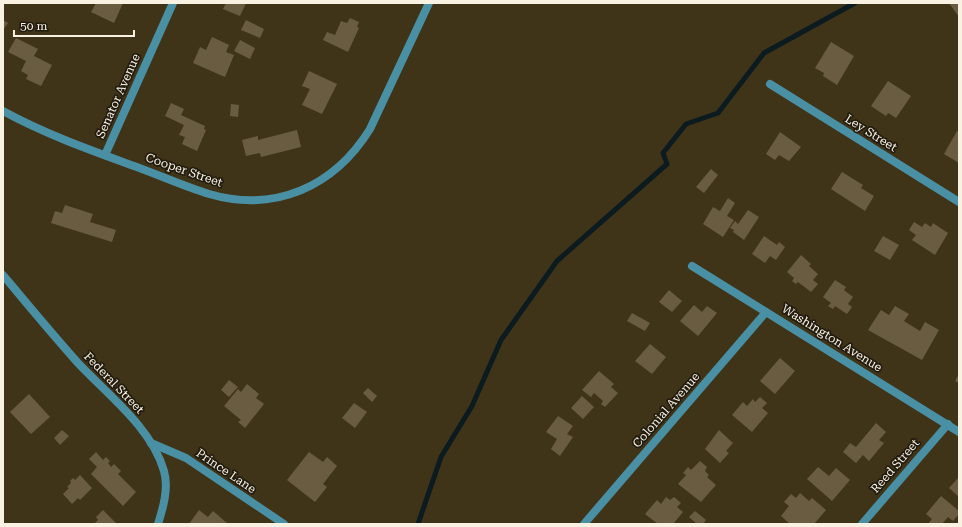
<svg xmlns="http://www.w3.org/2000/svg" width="962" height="527" viewBox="0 0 962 527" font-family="'Roboto Serif',serif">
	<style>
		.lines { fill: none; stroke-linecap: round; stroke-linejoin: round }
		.stream { stroke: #0c1b20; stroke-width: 5 }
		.building { fill: #695c40 }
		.minor { stroke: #4a90a5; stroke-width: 8 }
		.tertiary { stroke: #4a90a5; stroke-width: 8 }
		.labels { text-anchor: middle; stroke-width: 3.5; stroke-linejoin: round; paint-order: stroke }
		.street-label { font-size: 12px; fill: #f9f2e2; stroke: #221c10 }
	</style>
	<rect width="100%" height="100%" fill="#403418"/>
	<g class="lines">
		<path class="stream" d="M418,524l23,-67 31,-51 29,-66 56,-79 110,-97 -4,-11 23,-29 32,-11 46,-60 91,-50"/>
	</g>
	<g class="building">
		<path d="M96,3h27l-9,20 -23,-11z"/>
		<path d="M226,3h20l-6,13 -17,-7z"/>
		<path d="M949,3h10v14z"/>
		<path d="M350,18l9,4 -2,5 2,1 -11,24 -25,-12 4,-8 8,3 6,-14 6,2z"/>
		<path d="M3,20l5,3 -5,7z"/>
		<path d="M246,20l18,9 -4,9 -19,-8z"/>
		<path d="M212,37l17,8 -3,7 8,3 -9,22 -32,-14 7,-16 6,3z"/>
		<path d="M16,38l22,11 -4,7 18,9 -11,21 -15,-7 2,-4 -7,-4 5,-10 -18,-9z"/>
		<path d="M240,40l15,8 -5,11 -16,-8z"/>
		<path d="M831,42l23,14 -17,29 -14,-9 1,-3 -9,-5z"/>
		<path d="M309,71l28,13 -15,30 -20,-9 8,-16 -8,-3z"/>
		<path d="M888,81l23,15 -15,22 -8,-5 -2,3 -15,-10z"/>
		<path d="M171,103l13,6 -3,6 24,11 -1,3 2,1 -9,21 -15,-7 3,-7 -6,-2 5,-10 -19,-9z"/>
		<path d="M231,104l8,1 -1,12 -8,-1z"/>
		<path d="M297,130l4,17 -40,10 -1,-4 -14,3 -4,-16 16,-4v4z"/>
		<path d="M957,131l2,1v31l-15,-9z"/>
		<path d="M780,132l21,15 -12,14 -10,-6 -4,5 -9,-6z"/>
		<path d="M711,169l7,6 -14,18 -8,-6z"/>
		<path d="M842,172l21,13 -2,3 13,8 -9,15 -34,-22z"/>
		<path d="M728,198l7,5 -8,13 7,4 -11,17 -20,-13 10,-17 7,4z"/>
		<path d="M65,205l28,9 -3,8 26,8 -4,12 -61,-19 4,-12 7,2z"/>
		<path d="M748,210l11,7 -15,23 -11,-8 1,-2 -4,-2 5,-7 3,3z"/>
		<path d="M914,222l8,5 3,-4 6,4 2,-4 15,10 -13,22 -23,-15 4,-5 -7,-5z"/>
		<path d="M764,236l13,9 2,-3 6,5 -9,13 -6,-4 -5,7 -13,-9z"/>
		<path d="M883,236l16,9 -9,15 -16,-9z"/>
		<path d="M801,255l10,9 -2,2 9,8 -5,6 5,4 -7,8 -13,-10 -2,2 -4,-3 2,-3 -7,-6z"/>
		<path d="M835,280l11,7 -2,3 9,7 -5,7 4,3 -5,7 -12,-8 -2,3 -5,-3 3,-3 -8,-6z"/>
		<path d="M669,290l13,11 -10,11 -13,-10z"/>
		<path d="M694,305l8,7 5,-6 10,7 -19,23 -18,-15z"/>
		<path d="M895,306l14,8 -5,7 16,10 5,-9 14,8 -17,30 -54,-30 13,-20 8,5z"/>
		<path d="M632,313l18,10 -5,8 -18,-10z"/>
		<path d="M650,344l16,13 -14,17 -17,-13z"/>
		<path d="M780,358l15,13 -20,23 -15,-13z"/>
		<path d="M599,371l15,13 -3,3 7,6 -13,14 -4,-3 2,-3 -9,-8 -3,4 -9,-7z"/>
		<path d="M959,374v9l-4,-2z"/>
		<path d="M229,380l9,7 -9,10 -8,-7z"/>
		<path d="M247,384l12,10 -3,4 8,6 -19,24 -7,-6 3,-2 -17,-14 14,-17 3,3z"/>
		<path d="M368,388l9,8 -5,6 -9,-9z"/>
		<path d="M29,394l21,23 -19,17 -21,-22z"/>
		<path d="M582,396l12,11 -11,12 -12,-11z"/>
		<path d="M760,397l7,6 -5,5 6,5 -16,19 -20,-17 11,-13 4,4 6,-7 2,3z"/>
		<path d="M354,403l13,9 -12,16 -13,-10z"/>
		<path d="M558,416l15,10 -6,8 6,3 -13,19 -9,-7 6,-10 -11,-7z"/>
		<path d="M876,423l10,9 -7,8 5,3 -15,18 -6,-6 -7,8 -13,-11 7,-9 6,4z"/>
		<path d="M62,430l7,6 -9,9 -6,-7z"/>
		<path d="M719,430l14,13 -7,8 3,2 -9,10 -15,-14z"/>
		<path d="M96,452l7,8 3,-3 4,4 -2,2 3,4 3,-3 7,7 -3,3 18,18 -13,14 -32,-32 6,-7 -8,-8z"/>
		<path d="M309,452l14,10 4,-5 10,9 -14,18 4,3 -12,15 -28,-22z"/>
		<path d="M700,461l7,6 -2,4 4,4 -2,2 9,8 -15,17 -23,-18 8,-9 -3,-2 5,-6 3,3z"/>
		<path d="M818,467l11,9 7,-8 14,12 -18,21 -25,-22z"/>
		<path d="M80,475l12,13 -12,12 -2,-2 -6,6 -9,-10 6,-6 -2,-1 4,-4 -1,-2 3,-3 2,2z"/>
		<path d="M959,477v20l-10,-9z"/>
		<path d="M800,493l9,8 3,-3 14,12 -12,14h-24l-9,-8 8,-10 -5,-4 7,-8 5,4z"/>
		<path d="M941,496l18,15v3l-6,7 -5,-4 -6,7h-14l4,-5 -6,-5z"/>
		<path d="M666,497l4,3 4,-3 7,6 -4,4 6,5 -10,12h-15l-13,-10 12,-14 4,4z"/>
		<path d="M103,510l14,14h-23l4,-4 -2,-3z"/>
		<path d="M199,510l9,7 5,-6 15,13h-39z"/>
		<path d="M695,511l11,9 -3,4h-6l-8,-7z"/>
	</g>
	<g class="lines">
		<g class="minor">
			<path d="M770,84l189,118"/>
			<path d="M105,155l68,-152"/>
			<path d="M692,266l267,166"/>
			<path d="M3,275c25,30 49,59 75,88 29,31 74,65 86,108 5,17 -1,37 -6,53"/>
			<path d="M151,443l35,15 98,66"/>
			<path d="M584,524l182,-212"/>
			<path d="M862,524l86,-100"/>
		</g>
		<path class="tertiary" d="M3,111c42,23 87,39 131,55 25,9 49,20 75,28 66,19 125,-7 161,-65l59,-126"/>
	</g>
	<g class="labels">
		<g class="street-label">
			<text transform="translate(118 96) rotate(-66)" y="4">Senator Avenue</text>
			<text transform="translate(871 133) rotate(32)" y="4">Ley Street</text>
			<text transform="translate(184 170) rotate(19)" y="4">Cooper Street</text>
			<text transform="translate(832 338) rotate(32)" y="4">Washington Avenue</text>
			<text transform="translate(114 383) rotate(46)" y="4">Federal Street</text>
			<text transform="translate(666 410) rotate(-49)" y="4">Colonial Avenue</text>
			<text transform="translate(895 466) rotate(-49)" y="4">Reed Street</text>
			<text transform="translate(226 471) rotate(34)" y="4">Prince Lane</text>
		</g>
	</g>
	<rect width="962" height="527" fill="none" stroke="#f9f2e2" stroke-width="8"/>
	<path d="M14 30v6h120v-6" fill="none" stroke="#f9f2e2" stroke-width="2"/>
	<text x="20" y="30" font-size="12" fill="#f9f2e2" stroke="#221c10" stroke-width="3" paint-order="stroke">50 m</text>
</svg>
